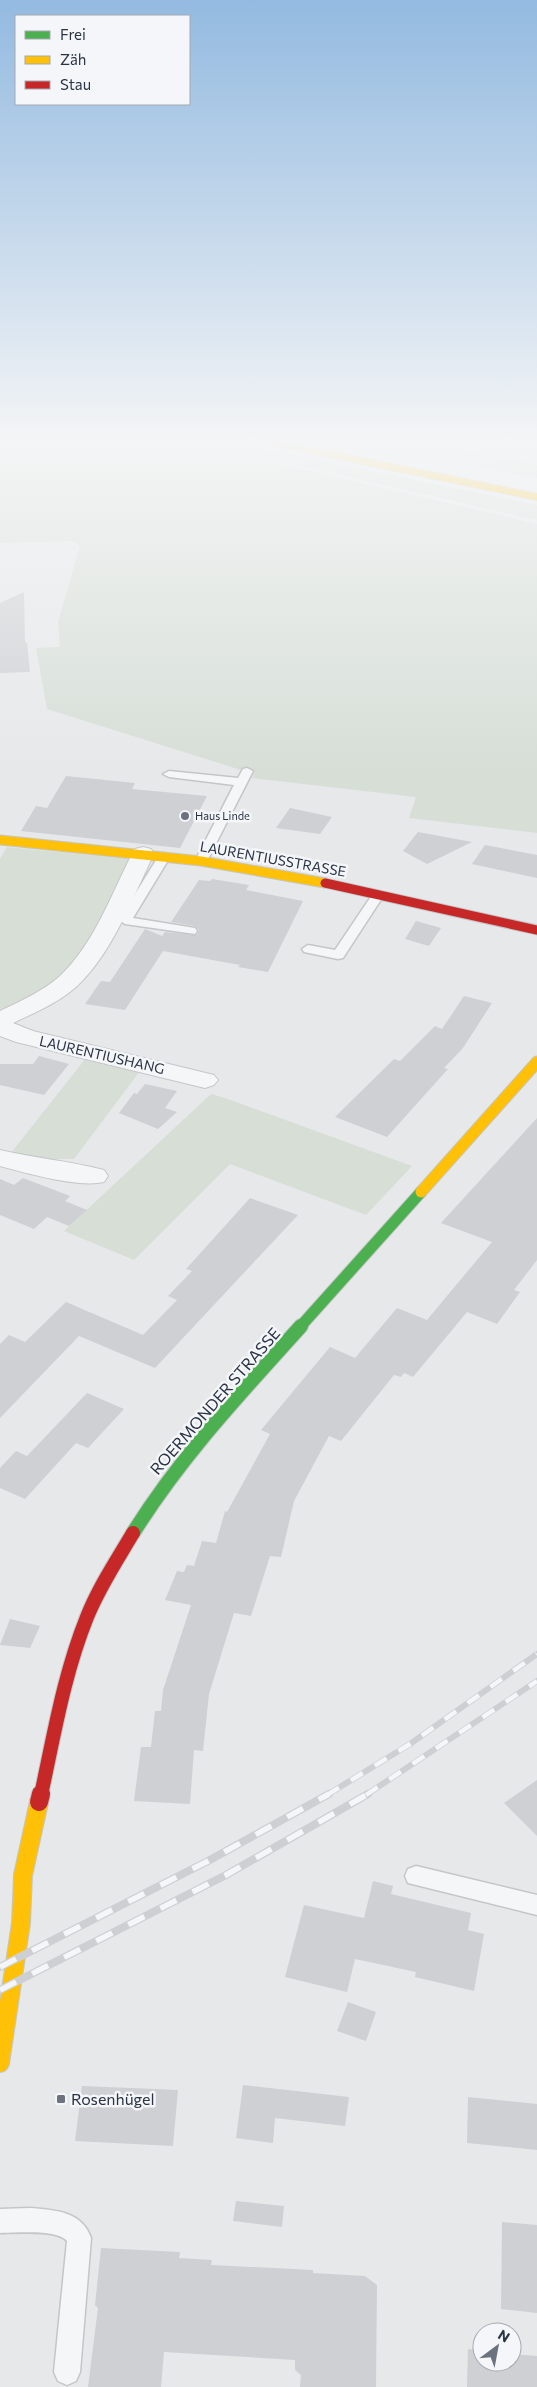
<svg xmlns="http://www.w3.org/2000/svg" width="537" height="2387" viewBox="0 0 537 2387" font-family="Commissioner,sans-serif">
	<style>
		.green { fill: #d6ded6 }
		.building { fill: #ced0d3 }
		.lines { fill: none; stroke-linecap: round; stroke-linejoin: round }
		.lane-casing { stroke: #c4c6c8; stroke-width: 3 }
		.street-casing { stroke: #c4c6c8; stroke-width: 2 }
		.fast-far1-casing { stroke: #c4c6c8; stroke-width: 13 }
		.fast-casing { stroke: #c4c6c8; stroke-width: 16 }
		.slow-far3-casing { stroke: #c4c6c8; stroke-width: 8 }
		.slow-far2-casing { stroke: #c4c6c8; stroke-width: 11 }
		.slow-far1-casing { stroke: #c4c6c8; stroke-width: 13 }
		.slow-casing { stroke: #c4c6c8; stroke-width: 20 }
		.jam-far2-casing { stroke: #c4c6c8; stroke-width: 11 }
		.jam-far1-casing { stroke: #c4c6c8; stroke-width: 16 }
		.jam-casing { stroke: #c4c6c8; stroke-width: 20 }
		.lane { fill: #f5f6f7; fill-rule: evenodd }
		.street { fill: #f5f6f7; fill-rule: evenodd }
		.fast-far1 { stroke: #4caf50; stroke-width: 11 }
		.fast { stroke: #4caf50; stroke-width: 14 }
		.slow-far3 { stroke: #ffc107; stroke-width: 7 }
		.slow-far2 { stroke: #ffc107; stroke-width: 9 }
		.slow-far1 { stroke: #ffc107; stroke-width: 11 }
		.slow { stroke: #ffc107; stroke-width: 18 }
		.jam-far2 { stroke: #c62828; stroke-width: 9 }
		.jam-far1 { stroke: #c62828; stroke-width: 14 }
		.jam { stroke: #c62828; stroke-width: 18 }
		.rail-far1-casing { stroke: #cecfd2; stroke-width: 6 }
		.rail-casing { stroke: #cecfd2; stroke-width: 8 }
		.rail-far1 { stroke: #f4f6f9; stroke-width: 4.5; stroke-dasharray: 14; stroke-linecap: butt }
		.rail { stroke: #f4f6f9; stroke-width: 5.5; stroke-dasharray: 18; stroke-linecap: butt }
		.poi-dot { fill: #6c737f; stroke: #f4f6f9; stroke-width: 2 }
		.labels { text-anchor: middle; stroke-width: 5; stroke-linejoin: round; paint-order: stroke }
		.far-poi-label { font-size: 11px; fill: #2b3445; stroke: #f4f6f9; text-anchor: start }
		.street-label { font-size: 14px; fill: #2b3445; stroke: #f4f6f9 }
		.near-street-label { font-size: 16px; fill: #2b3445; stroke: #f4f6f9 }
		.near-poi-label { font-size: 16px; fill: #2b3445; stroke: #f4f6f9; text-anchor: start }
	</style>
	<rect width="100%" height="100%" fill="#e6e8ea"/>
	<g class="green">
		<path d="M0,439h217l320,66v15l-262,-60 -2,2 264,62v309l-128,-15 7,-21 -164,-19 3,-7 -14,-1 -194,-61 -11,-61 24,-1 -2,-25 22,-76 -8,-5 -72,2z"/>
		<path d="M347,439h61l129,26v13z"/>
		<path d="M7,847l121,12v4c-16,31 -42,92 -67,115 -17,15 -40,25 -61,32v-151z"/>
		<path d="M86,1058l54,13 -66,88h-40l-23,-6z"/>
		<path d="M211,1094l11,3 190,69 -46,49 -136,-51 -96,96 -70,-29z"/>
	</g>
	<g class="building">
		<path d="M24,592l1,51 2,-1 3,30 -30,1v-70z"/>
		<path d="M66,776l69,7 -3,6 75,7 -27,52 -159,-17 15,-25 11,2z"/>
		<path d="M290,808l42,9 -12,17 -44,-6z"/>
		<path d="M418,832l54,10 -45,22 -24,-13z"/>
		<path d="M485,845l52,10v23l-65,-14z"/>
		<path d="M212,879l37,6 -3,5 57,11 -35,71 -30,-5 2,-2 -77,-14 -38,59 -40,-6 16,-23 9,1 35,-53 17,7 3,-4 32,3 2,-5 -4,-4 -24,-4 28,-42 11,1z"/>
		<path d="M416,921l25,7 -12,18 -24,-7z"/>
		<path d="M464,996l28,7 -29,45 -19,20 4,1 -61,68 -52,-20 59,-58 6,2 35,-35 7,3z"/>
		<path d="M39,1056l30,8 -25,31 -44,-10v-21h33z"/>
		<path d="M145,1084l32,7 -12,17 12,4 -19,17 -39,-16 15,-20 3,1z"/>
		<path d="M537,1118v142l-23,30 6,2 -23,32 -30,-12 -54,65 -9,-4 -3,4 -7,-2 -53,66 -12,-5 -35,65 -13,56 -11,-1 -19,60 -17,-3 -25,81 -6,57 -9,-1 -4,54 -56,-3 7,-54h10l4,-36h6l2,-21 28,-85 -26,-5 12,-29 7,1 3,-7 7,1 8,-25 14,2 9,-32 2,1 43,-78 -9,-4 69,-83 25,11 42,-50 30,12 65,-78 -51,-19z"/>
		<path d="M23,1178l47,18 -5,5 22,9 -18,16 -22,-9 -13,12 -34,-14v-36l14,6z"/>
		<path d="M250,1198l48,17 -143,153 -76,-32 -79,82v-74l9,-9 16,7 41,-40 77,33 34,-35 -9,-4 24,-25 -6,-2z"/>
		<path d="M87,1393l37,16 -36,39 -12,-5 -51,56 -25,-11v-20l16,-17 11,5z"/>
		<path d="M10,1619l30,7 -10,22 -30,-3z"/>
		<path d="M537,1780v56l-33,-33z"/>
		<path d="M373,1881l20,5 -2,8 80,19 -3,17 16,4 -10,57 -59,-14 1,-5 -61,-13 -8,33 -62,-15 19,-72 60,13z"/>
		<path d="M348,2002l28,10 -10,29 -29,-10z"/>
		<path d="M243,2085l106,12 -4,29 -70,-8 -2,25 -37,-5z"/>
		<path d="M82,2086l96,4 -5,56 -98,-5z"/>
		<path d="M468,2097l69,7v46l-70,-7z"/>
		<path d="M236,2201l48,5 -2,21 -49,-6z"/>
		<path d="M502,2222l35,3v88l-36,-4z"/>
		<path d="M101,2248l79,4 -1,6 33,2 -1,5 102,5v3l52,3 12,9 -1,102h-76l1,-12 -6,-5v-10l-131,-8 -3,35h-73l10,-79 -3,-3z"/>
		<path d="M468,2349l14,2v11h30v-8l25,2v31h-70z"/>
	</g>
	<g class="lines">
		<defs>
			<g id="lane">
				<path d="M247,768l6,3 -46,90 -2,3h-8l-2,-3 39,-76 -65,-8 -6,-3 6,-3 69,7 5,-9z"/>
				<path d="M164,853l6,4 -37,61 62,10 2,3 -2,3 -70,-10 -6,-4 39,-63z"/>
				<path d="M378,891l6,4 -41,63 -5,1 -34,-7 -2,-3 6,-4 27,5 39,-58z"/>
				<path d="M416,1866l121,29v20l-129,-32 -3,-7 3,-7z"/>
				<path d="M30,2208c25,2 52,3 61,30l-11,134 -4,9 -9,4 -9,-4 -4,-9 13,-131c-10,-12 -52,-8 -67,-8v-24z"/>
			</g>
			<g id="street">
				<path d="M143,847l8,2 3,5c-22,44 -41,99 -78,133 -18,16 -42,26 -63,36l20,8 181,44 4,5 -4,5 -9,3 -189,-46 -16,-6v-25c21,-10 43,-20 60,-35 34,-32 51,-81 72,-122l3,-5z"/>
				<path d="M0,1150c34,8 70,11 104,20l4,6 -4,6c-25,6 -78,-9 -104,-16z"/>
			</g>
			<path id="fast-far1" d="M300,1327l121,-135"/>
			<path id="fast" d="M133,1533c49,-78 107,-139 168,-207"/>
			<path id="slow-far3" d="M256,439l281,58"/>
			<path id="slow-far2" d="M0,840l201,21 124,22"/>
			<path id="slow-far1" d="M421,1192l116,-130"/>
			<path id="slow" d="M0,2063l21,-140 2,-48 16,-73"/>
			<path id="jam-far2" d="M325,883l212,47"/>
			<path id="jam-far1" d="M41,1795c13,-60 23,-121 46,-178 12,-30 30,-57 46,-84"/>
			<path id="jam" d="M39,1802l2,-8"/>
		</defs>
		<use href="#lane" class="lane-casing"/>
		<use href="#street" class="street-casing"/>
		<use href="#fast-far1" class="fast-far1-casing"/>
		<use href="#fast" class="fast-casing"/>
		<use href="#slow-far3" class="slow-far3-casing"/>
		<use href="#slow-far2" class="slow-far2-casing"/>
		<use href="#slow-far1" class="slow-far1-casing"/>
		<use href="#slow" class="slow-casing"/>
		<use href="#jam-far2" class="jam-far2-casing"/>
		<use href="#jam-far1" class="jam-far1-casing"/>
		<use href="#jam" class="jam-casing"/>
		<use href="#lane" class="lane"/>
		<use href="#street" class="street"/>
		<use href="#fast-far1" class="fast-far1"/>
		<use href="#fast" class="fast"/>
		<use href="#slow-far3" class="slow-far3"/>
		<use href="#slow-far2" class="slow-far2"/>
		<use href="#slow-far1" class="slow-far1"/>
		<use href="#slow" class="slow"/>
		<use href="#jam-far2" class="jam-far2"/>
		<use href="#jam-far1" class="jam-far1"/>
		<use href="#jam" class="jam"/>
		<defs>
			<g id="rail-far1">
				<path d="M327,1795l83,-51 127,-90"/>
				<path d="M366,1795l171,-114"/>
			</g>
			<g id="rail">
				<path d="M0,1967l208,-106 121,-67"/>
				<path d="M0,1990l226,-115 142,-81"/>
			</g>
		</defs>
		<use href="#rail-far1" class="rail-far1-casing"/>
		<use href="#rail" class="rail-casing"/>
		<use href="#rail-far1" class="rail-far1"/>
		<use href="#rail" class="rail"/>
	</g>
	<linearGradient id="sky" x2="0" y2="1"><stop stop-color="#93bae0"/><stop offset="0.57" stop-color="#f4f5f6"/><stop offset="1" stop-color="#f4f5f6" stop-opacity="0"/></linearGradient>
	<rect width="537" height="773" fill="url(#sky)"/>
	<g class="poi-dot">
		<circle cx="185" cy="816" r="5"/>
		<rect x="56" y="2094" width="10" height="10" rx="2.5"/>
	</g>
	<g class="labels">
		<g class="far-poi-label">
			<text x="195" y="820">Haus Linde</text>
		</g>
		<g class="street-label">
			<text transform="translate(273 859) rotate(10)" y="5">LAURENTIUSSTRASSE</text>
			<text transform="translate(102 1055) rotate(13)" y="5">LAURENTIUSHANG</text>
		</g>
		<g class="near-street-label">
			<text transform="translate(215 1401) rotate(-49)" y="6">ROERMONDER STRASSE</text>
		</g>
		<g class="near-poi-label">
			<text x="71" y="2105">Rosenhügel</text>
		</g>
	</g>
	<rect x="15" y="15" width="175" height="90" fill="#f4f6f9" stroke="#a4a8b1"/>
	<rect x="25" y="31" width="25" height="8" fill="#4caf50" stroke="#a4a8b1"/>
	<text x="60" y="40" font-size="15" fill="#2b3445">Frei</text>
	<rect x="25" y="56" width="25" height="8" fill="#ffc107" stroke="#a4a8b1"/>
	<text x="60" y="65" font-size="15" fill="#2b3445">Zäh</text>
	<rect x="25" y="81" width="25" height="8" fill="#c62828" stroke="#a4a8b1"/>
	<text x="60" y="90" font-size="15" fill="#2b3445">Stau</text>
	<g transform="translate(497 2347) rotate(32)"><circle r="24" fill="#f4f6f9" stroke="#a4a8b1"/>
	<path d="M0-4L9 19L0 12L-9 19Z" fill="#6c737f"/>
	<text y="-8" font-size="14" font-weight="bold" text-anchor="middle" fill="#2b3445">N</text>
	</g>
</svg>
